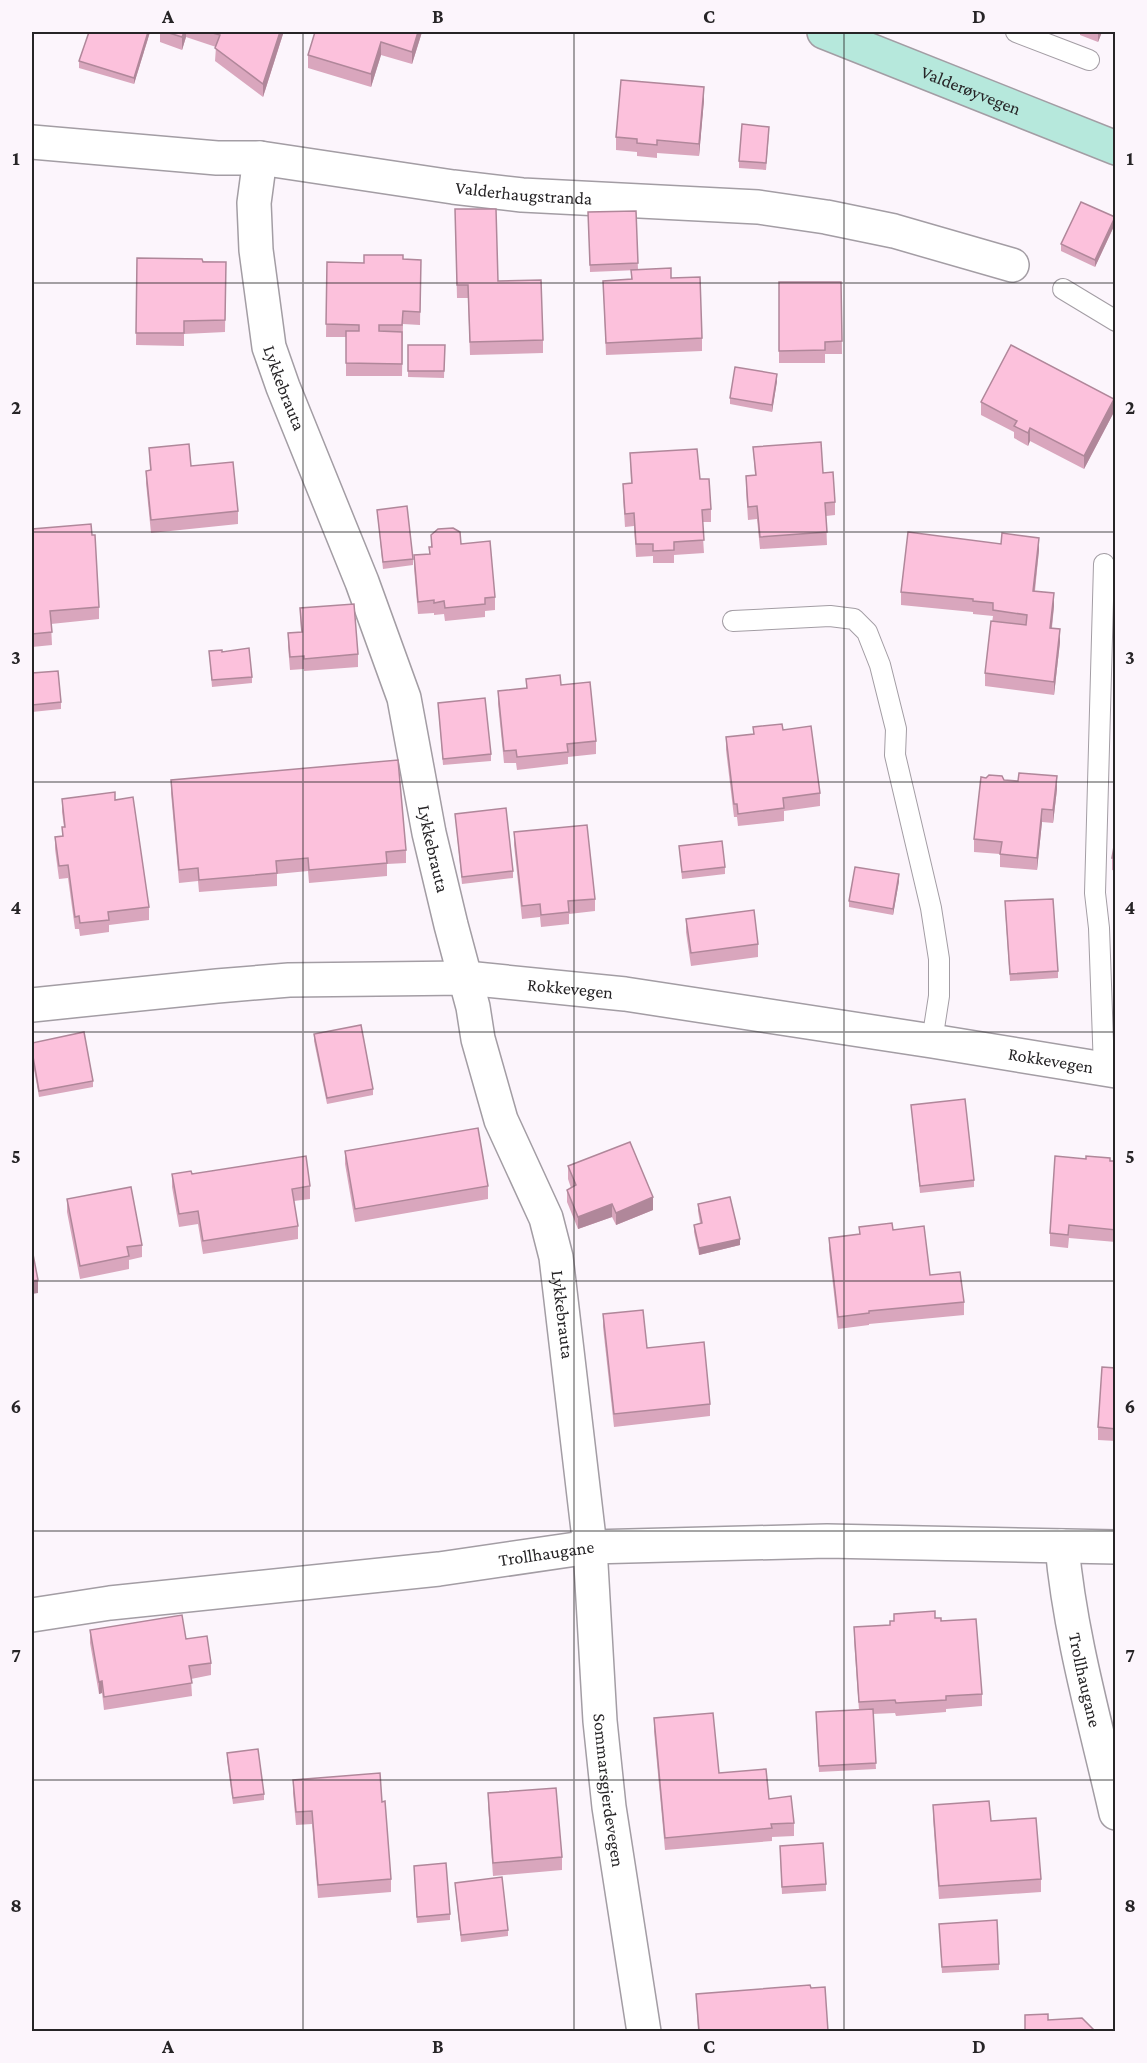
<svg xmlns="http://www.w3.org/2000/svg" width="1147" height="2063" viewBox="0 0 1147 2063" font-family="'Crimson Pro',serif">
	<style>
		.lines { fill: none; stroke-linecap: round; stroke-linejoin: round }
		.service-casing { stroke: #a39da4; stroke-width: 22 }
		.minor-casing { stroke: #a39da4; stroke-width: 36 }
		.secondary-casing { stroke: #a39da4; stroke-width: 36 }
		.service { stroke: #fff; stroke-width: 20 }
		.minor { stroke: #fff; stroke-width: 33 }
		.secondary { stroke: #b6e8dc; stroke-width: 33 }
		.wall { fill: #d9a6bd }
		.shaded-wall { fill: #b0879a }
		.building { fill: #fcc1dc; stroke: #b0879a; stroke-width: 1.5 }
		.grid { fill: none; stroke: #262426; stroke-width: 1.5; stroke-opacity: 0.55 }
		.labels { text-anchor: middle; stroke-width: 4.5; stroke-linejoin: round; paint-order: stroke }
		.street-label { font-size: 18px; fill: #262426; stroke: #fcf5fc }
		.neatline { fill: none; stroke: #262426; stroke-width: 2 }
		.grid-label { font-size: 20px; text-anchor: middle; font-weight: bold; fill: #262426 }
	</style>
	<rect width="100%" height="100%" fill="#fcf5fc"/>
	<g class="lines">
		<defs>
			<g id="service">
				<path d="M1016,32l73,28"/>
				<path d="M1063,289l53,32"/>
				<path d="M1104,564l-9,329 4,35 5,141"/>
				<path d="M733,621l97,-5 24,3 13,13 13,33 16,64 -1,26 36,153 8,51v37l-7,45"/>
			</g>
			<g id="minor">
				<path id="s1" d="M32,142l185,16h43l193,29 69,8 236,12 68,10 68,14 118,34"/>
				<path id="s2" d="M260,158l-6,45 2,47 13,97 14,40 79,195 42,116 25,135 22,92 22,82 5,32 23,81 45,98 10,39 34,290 10,174 9,86 35,225"/>
				<path id="s3" d="M32,1005l185,-19 72,-6 177,-2 159,16 307,47 184,30"/>
				<path id="s4" d="M1062,1546c8,90 34,179 54,267"/>
				<path id="s5" d="M32,1615l78,-12 329,-34 151,-22 237,-6 289,6"/>
			</g>
			<g id="secondary">
				<path id="s6" d="M824,32l292,116"/>
			</g>
		</defs>
		<use href="#service" class="service-casing"/>
		<use href="#minor" class="minor-casing"/>
		<use href="#secondary" class="secondary-casing"/>
		<use href="#service" class="service"/>
		<use href="#minor" class="minor"/>
		<use href="#secondary" class="secondary"/>
	</g>
	<g class="wall">
		<path d="M150,32l-16,52 -55,-16v-7z"/>
		<path d="M160,32h123v2l-20,63 -48,-36 1,-14 -30,-10 -4,13 -22,-8z"/>
		<path d="M315,32h107l-10,32 -31,-9 -10,32 -63,-19v-13z"/>
		<path d="M1080,32h22l-4,10 -18,-7z"/>
		<path d="M704,100l-5,56 -42,-3v5l-20,-2v-4l-21,-2v-13z"/>
		<path d="M769,133l-3,37 -27,-2v-7z"/>
		<path d="M455,209l43,72 45,59v13l-73,2 -2,-57h-11z"/>
		<path d="M636,211l2,59 -48,2 -2,-60z"/>
		<path d="M1115,224l-20,43 -34,-16v-7z"/>
		<path d="M137,258l89,4 -1,70 -41,2v12l-48,-1z"/>
		<path d="M403,259l18,1 -1,65 -17,-1 -1,52h-56v-39h-20l1,-75 37,1z"/>
		<path d="M631,270l40,8 31,60v13l-96,4 -3,-74 28,-2z"/>
		<path d="M779,282h62l1,72h-17v9h-46z"/>
		<path d="M408,345h37l-1,33 -36,-1z"/>
		<path d="M777,381l-5,31 -42,-8v-6z"/>
		<path d="M981,402l133,10 -30,57 -54,-28 -2,5 -14,-8v-6l-33,-17z"/>
		<path d="M753,447l70,26 12,29v13l-9,1 1,29 -67,4 -3,-30 -9,1 -2,-31v-13l9,-1z"/>
		<path d="M149,448l42,18 47,45v13l-87,9 -5,-50v-12l4,-1z"/>
		<path d="M630,453l70,26 11,30v13h-9l2,31 -30,2v8h-21v-7l-17,1 -2,-31 -9,1 -2,-31v-12l8,-1z"/>
		<path d="M377,510l36,49v6l-30,4z"/>
		<path d="M32,529l67,78v12l-48,5 1,21 -20,2z"/>
		<path d="M431,535l30,9 34,53v13l-10,1v6l-40,4 -1,-7 -10,1v-2l-16,1 -4,-46v-13l15,-1v-7h2z"/>
		<path d="M1039,550l-4,41 19,15 -2,22 8,14 -6,53 -69,-9v-13l8,-57 -20,-2v-2l-72,-7v-13z"/>
		<path d="M300,608l58,46v13l-54,4v-2l-14,1 -2,-24v-13l13,-1z"/>
		<path d="M209,651l13,1 30,25v6l-40,4z"/>
		<path d="M32,673l29,29v7l-29,3z"/>
		<path d="M526,679l35,6 35,56v13l-28,3v7l-51,6 -1,-7h-12l-6,-59v-13l28,-3z"/>
		<path d="M438,703l53,51v7l-48,4z"/>
		<path d="M753,727l30,3 37,63v13l-36,5v10l-46,5 -1,-9h-3l-8,-67v-13l27,-3z"/>
		<path d="M1116,752v21h-2z"/>
		<path d="M171,780l235,70v13l-19,1v12l-78,7 -1,-12 -31,3v12l-78,6 -1,-11 -19,2 -8,-90z"/>
		<path d="M1004,780l53,9 -4,34 -11,-1 -5,48 -37,-3v-13l-26,-2v-13z"/>
		<path d="M62,799l53,1 34,107v13l-40,5v7l-29,4 -1,-7h-4l-7,-51 -9,1 -4,-30v-12l7,-1v-9h2l-2,-15z"/>
		<path d="M455,814l58,57v7l-51,6z"/>
		<path d="M514,832l81,67v12l-26,3v10l-28,3 -1,-10 -18,2 -8,-74z"/>
		<path d="M1116,835v36l-4,-1v-12z"/>
		<path d="M679,846l46,21v7l-43,5z"/>
		<path d="M899,881l-6,34 -44,-8v-6z"/>
		<path d="M1005,908l53,63v7l-48,3z"/>
		<path d="M686,919l72,25v13l-67,9 -5,-34z"/>
		<path d="M314,1034l59,55v6l-46,9 -13,-63z"/>
		<path d="M32,1043l61,38v6l-54,10 -7,-39z"/>
		<path d="M911,1105l63,75v7l-54,6z"/>
		<path d="M345,1151l143,35v13l-133,23 -10,-58z"/>
		<path d="M1110,1161h6v81l-47,-4 -1,10 -18,-2v-13z"/>
		<path d="M568,1166l85,44 -37,15 -4,-8 -34,12 -11,-27v-12l4,-2 -3,-9z"/>
		<path d="M172,1174h20l118,12v13l-16,2 4,25v13l-95,15 -5,-30 -19,3 -7,-40z"/>
		<path d="M67,1199l75,46v12l-13,3v9l-49,10 -13,-67z"/>
		<path d="M698,1204l42,41 -41,10 -5,-23v-7l6,-2 -2,-12z"/>
		<path d="M859,1227l34,3 37,45 34,27v13l-95,9v1l-31,4 -9,-79v-12l30,-4z"/>
		<path d="M603,1314l44,34 63,56v12l-96,11 -11,-100z"/>
		<path d="M1116,1368v73l-18,-1v-13z"/>
		<path d="M935,1618l6,3 41,73v12l-36,3v3l-50,4 -1,-3 -22,1 3,55 -57,3 -3,-53 43,-9 -5,-70v-13l36,-2 4,-4z"/>
		<path d="M90,1630l96,9 25,24v12l-20,4 1,17 -88,14 -2,-17 -3,1 -9,-51z"/>
		<path d="M654,1718l65,55 50,26 25,24v13l-22,1v4l-107,9 -11,-119z"/>
		<path d="M227,1753l37,41v6l-31,4 -6,-44z"/>
		<path d="M293,1780l89,22 9,77v13l-73,6 -6,-74 -16,1 -3,-32z"/>
		<path d="M488,1793l74,64v13l-69,6 -5,-70z"/>
		<path d="M933,1805l58,16 50,58v13l-102,7 -6,-81z"/>
		<path d="M780,1852l46,32v7l-44,3z"/>
		<path d="M414,1866l36,48v6l-33,3z"/>
		<path d="M455,1883l53,47v6l-47,6z"/>
		<path d="M939,1924l60,40v6l-57,3z"/>
		<path d="M811,1988l17,43h-130l-2,-37z"/>
	</g>
	<g class="shaded-wall">
		<path d="M148,32h2l-16,52v-6z"/>
		<path d="M184,32h2v5l-4,13v-13z"/>
		<path d="M280,32h3v2l-20,63v-13z"/>
		<path d="M418,32h4l-10,32v-12z"/>
		<path d="M1098,32h4l-4,10z"/>
		<path d="M381,42v13l-10,32v-13z"/>
		<path d="M704,87v13l-5,56v-12z"/>
		<path d="M1115,217v7l-20,43v-7z"/>
		<path d="M777,374v7l-5,31v-7z"/>
		<path d="M1114,399v13l-30,57v-13z"/>
		<path d="M1030,428v13l-2,5v-13z"/>
		<path d="M1039,538v12l-6,53v-12z"/>
		<path d="M1054,593v13l-4,35v-13z"/>
		<path d="M1060,629v13l-6,53v-13z"/>
		<path d="M1057,776v13l-4,34v-13z"/>
		<path d="M1042,809v13l-5,48v-12z"/>
		<path d="M899,874v7l-6,34v-6z"/>
		<path d="M653,1197v13l-37,15v-12z"/>
		<path d="M612,1204v13l-34,12v-12z"/>
		<path d="M740,1239v6l-41,10v-7z"/>
		<path d="M38,1280v13l-6,1v-13z"/>
		<path d="M102,1681v12l-3,1v-12z"/>
	</g>
	<g class="building">
		<path d="M89,32h59l-14,46 -55,-17z"/>
		<path d="M166,32h18l-2,5z"/>
		<path d="M209,32h71l-17,52 -48,-36 5,-13z"/>
		<path d="M315,32h103l-6,20 -31,-10 -10,32 -63,-19z"/>
		<path d="M621,80l83,7 -5,57 -42,-4v5l-20,-2v-4l-21,-2z"/>
		<path d="M742,124l27,3 -3,36 -27,-2z"/>
		<path d="M1081,202l34,15 -20,43 -34,-16z"/>
		<path d="M455,209h41l2,72 43,-1 2,60 -73,2 -2,-57h-11z"/>
		<path d="M636,211l2,52 -48,2 -2,-53z"/>
		<path d="M364,255h39v4l18,1 -1,52 -17,-1 -1,14h-23v6l23,1v32l-56,-1v-32h13v-6l-33,-1 1,-62 37,1z"/>
		<path d="M137,258l65,1 1,3h23l-1,58 -41,1v12h-48z"/>
		<path d="M671,268v10l29,-1 2,61 -96,5 -3,-62 29,-2 -1,-9z"/>
		<path d="M779,282h62l1,59 -17,1v8l-46,1z"/>
		<path d="M408,345h37l-1,26h-36z"/>
		<path d="M1011,345l103,54 -30,57 -54,-28 -2,5 -14,-7 3,-5 -36,-19z"/>
		<path d="M735,367l42,7 -5,31 -42,-7z"/>
		<path d="M821,442l2,31 10,-1 2,30 -10,1 2,29 -67,5 -3,-31 -9,1 -2,-31 10,-1 -3,-28z"/>
		<path d="M189,444l2,22 42,-4 5,49 -87,9 -5,-49 5,-1 -2,-22z"/>
		<path d="M697,449l3,30h9l2,30 -9,1 2,30 -30,2v8l-21,1v-7h-17l-2,-31 -9,1 -2,-30 9,-1 -2,-30z"/>
		<path d="M407,506l6,53 -30,3 -6,-52z"/>
		<path d="M91,524l1,11h3l4,72 -49,4 2,21 -20,2v-105z"/>
		<path d="M453,528l7,4 1,12 29,-3 5,56 -10,1v6l-40,4 -1,-7 -10,2v-3l-16,2 -4,-47 16,-1 -1,-7h3l-1,-12 7,-6z"/>
		<path d="M908,532l93,12 1,-11 37,5 -6,53 21,2 -4,35 10,1 -6,53 -69,-9 6,-52 35,4 1,-10 -34,-5v-7l-20,-2v-2l-72,-7z"/>
		<path d="M354,604l4,50 -54,5v-3l-14,1 -2,-24 14,-1 -2,-24z"/>
		<path d="M249,648l3,29 -40,3 -3,-29 13,-1v2z"/>
		<path d="M58,671l3,31 -29,3v-32z"/>
		<path d="M560,675l1,10 29,-3 6,59 -29,3 1,8 -51,5 -1,-7 -12,1 -6,-60 29,-3 -1,-9z"/>
		<path d="M485,698l6,56 -48,5 -5,-56z"/>
		<path d="M782,724l1,6 28,-4 9,67 -37,5 1,10 -46,6 -1,-10h-3l-8,-67 28,-3 -1,-7z"/>
		<path d="M398,760l8,90 -20,2 1,11 -78,7 -1,-12 -32,3 1,12 -78,7 -1,-12 -19,2 -8,-90z"/>
		<path d="M1019,773l38,3 -4,34 -11,-1 -5,49 -37,-4 2,-12 -28,-3 7,-62 5,1 3,-3 13,1 2,4 14,1z"/>
		<path d="M115,792v8l18,-3 16,110 -41,5 1,8 -29,3 -1,-7 -4,1 -7,-52 -9,1 -4,-29 8,-1 -1,-9h3l-3,-28z"/>
		<path d="M506,808l7,63 -51,6 -7,-63z"/>
		<path d="M587,825l8,74 -27,2 1,11 -28,3 -1,-11 -18,2 -8,-74z"/>
		<path d="M1116,835v23h-4z"/>
		<path d="M722,841l3,26 -43,5 -3,-26z"/>
		<path d="M855,867l44,7 -6,35 -44,-8z"/>
		<path d="M1053,899l5,72 -48,3 -5,-73z"/>
		<path d="M754,910l4,34 -67,9 -5,-34z"/>
		<path d="M361,1025l12,64 -46,9 -13,-64z"/>
		<path d="M84,1032l9,49 -54,10 -7,-40v-8z"/>
		<path d="M965,1099l9,81 -54,6 -9,-81z"/>
		<path d="M478,1128l10,58 -133,23 -10,-58z"/>
		<path d="M630,1142l23,55 -37,16 -4,-9 -34,13 -11,-27 9,-5 -8,-19z"/>
		<path d="M306,1156l4,30 -18,3 6,37 -95,15 -5,-30 -19,3 -7,-40 19,-3 1,3z"/>
		<path d="M1055,1156l31,3v-3l24,2v3h6v69l-47,-5 -1,10 -18,-2z"/>
		<path d="M131,1187l11,58 -15,2 2,9 -49,10 -13,-67z"/>
		<path d="M730,1197l10,42 -41,9 -5,-23 8,-2 -4,-19z"/>
		<path d="M892,1223l1,7 31,-4 6,49 30,-3 4,30 -95,9v2l-31,4 -9,-79 31,-4 -1,-7z"/>
		<path d="M32,1249l6,31 -6,1z"/>
		<path d="M643,1310l4,38 57,-6 6,62 -96,10 -11,-100z"/>
		<path d="M1102,1367l14,1v61l-18,-2z"/>
		<path d="M935,1611v7h6v3l35,-2 6,75 -36,2v4l-50,3 -1,-3 -36,2 -5,-75 36,-2v-4h4v-7z"/>
		<path d="M182,1615l4,24 21,-3 4,27 -22,3 3,17 -88,14 -2,-16 -3,1 -9,-52z"/>
		<path d="M873,1709l3,54 -57,3 -3,-54z"/>
		<path d="M713,1713l6,60 47,-4 3,30 22,-3 3,27 -23,1 1,4 -107,10 -11,-120z"/>
		<path d="M258,1749l6,45 -31,4 -6,-45z"/>
		<path d="M380,1773l2,29 3,-1 6,78 -73,6 -6,-74 -16,1 -3,-32z"/>
		<path d="M556,1788l6,69 -69,6 -5,-70z"/>
		<path d="M989,1801l2,20 45,-3 5,61 -102,7 -6,-81z"/>
		<path d="M823,1843l3,41 -44,3 -2,-41z"/>
		<path d="M446,1863l4,51 -33,3 -3,-51z"/>
		<path d="M502,1877l6,53 -47,5 -6,-52z"/>
		<path d="M997,1920l2,44 -57,3 -3,-43z"/>
		<path d="M810,1985l1,3 14,-1 3,44h-129l-3,-37z"/>
		<path d="M1048,2014v6l34,-2 13,13h-70v-16z"/>
	</g>
	<path class="grid" d="M303,32v2000M574,32v2000M844,32v2000M32,283h1084M32,532h1084M32,782h1084M32,1032h1084M32,1281h1084M32,1531h1084M32,1780h1084"/>
	<g class="labels">
		<g class="street-label">
			<text dy="6" stroke="none"><textPath href="#s6" startOffset="158">Valderøyvegen</textPath></text>
			<text dy="6" stroke="none"><textPath href="#s1" startOffset="495">Valderhaugstranda</textPath></text>
			<text dy="6" stroke="none"><textPath href="#s2" startOffset="234">Lykkebrauta</textPath></text>
			<text dy="6" stroke="none"><textPath href="#s2" startOffset="720">Lykkebrauta</textPath></text>
			<text dy="6" stroke="none"><textPath href="#s3" startOffset="540">Rokkevegen</textPath></text>
			<text dy="6" stroke="none"><textPath href="#s3" startOffset="1026">Rokkevegen</textPath></text>
			<text dy="6" stroke="none"><textPath href="#s2" startOffset="1206">Lykkebrauta</textPath></text>
			<text dy="6" stroke="none"><textPath href="#s5" startOffset="518">Trollhaugane</textPath></text>
			<text dy="6" stroke="none"><textPath href="#s4" startOffset="136">Trollhaugane</textPath></text>
			<text dy="6" stroke="none"><textPath href="#s2" startOffset="1684">Sommarsgjerdevegen</textPath></text>
		</g>
	</g>
	<rect width="1147" height="2063" fill="none" stroke="#fcf5fc" stroke-width="66"/>
	<rect x="33" y="33" width="1081" height="1997" class="neatline"/>
	<g class="grid-label">
		<text x="168" y="23">A</text>
		<text x="438" y="23">B</text>
		<text x="709" y="23">C</text>
		<text x="979" y="23">D</text>
		<text x="16" y="165">1</text>
		<text x="1130" y="165">1</text>
		<text x="16" y="414">2</text>
		<text x="1130" y="414">2</text>
		<text x="16" y="664">3</text>
		<text x="1130" y="664">3</text>
		<text x="16" y="914">4</text>
		<text x="1130" y="914">4</text>
		<text x="16" y="1163">5</text>
		<text x="1130" y="1163">5</text>
		<text x="16" y="1413">6</text>
		<text x="1130" y="1413">6</text>
		<text x="16" y="1662">7</text>
		<text x="1130" y="1662">7</text>
		<text x="16" y="1912">8</text>
		<text x="1130" y="1912">8</text>
		<text x="168" y="2053">A</text>
		<text x="438" y="2053">B</text>
		<text x="709" y="2053">C</text>
		<text x="979" y="2053">D</text>
	</g>
</svg>
